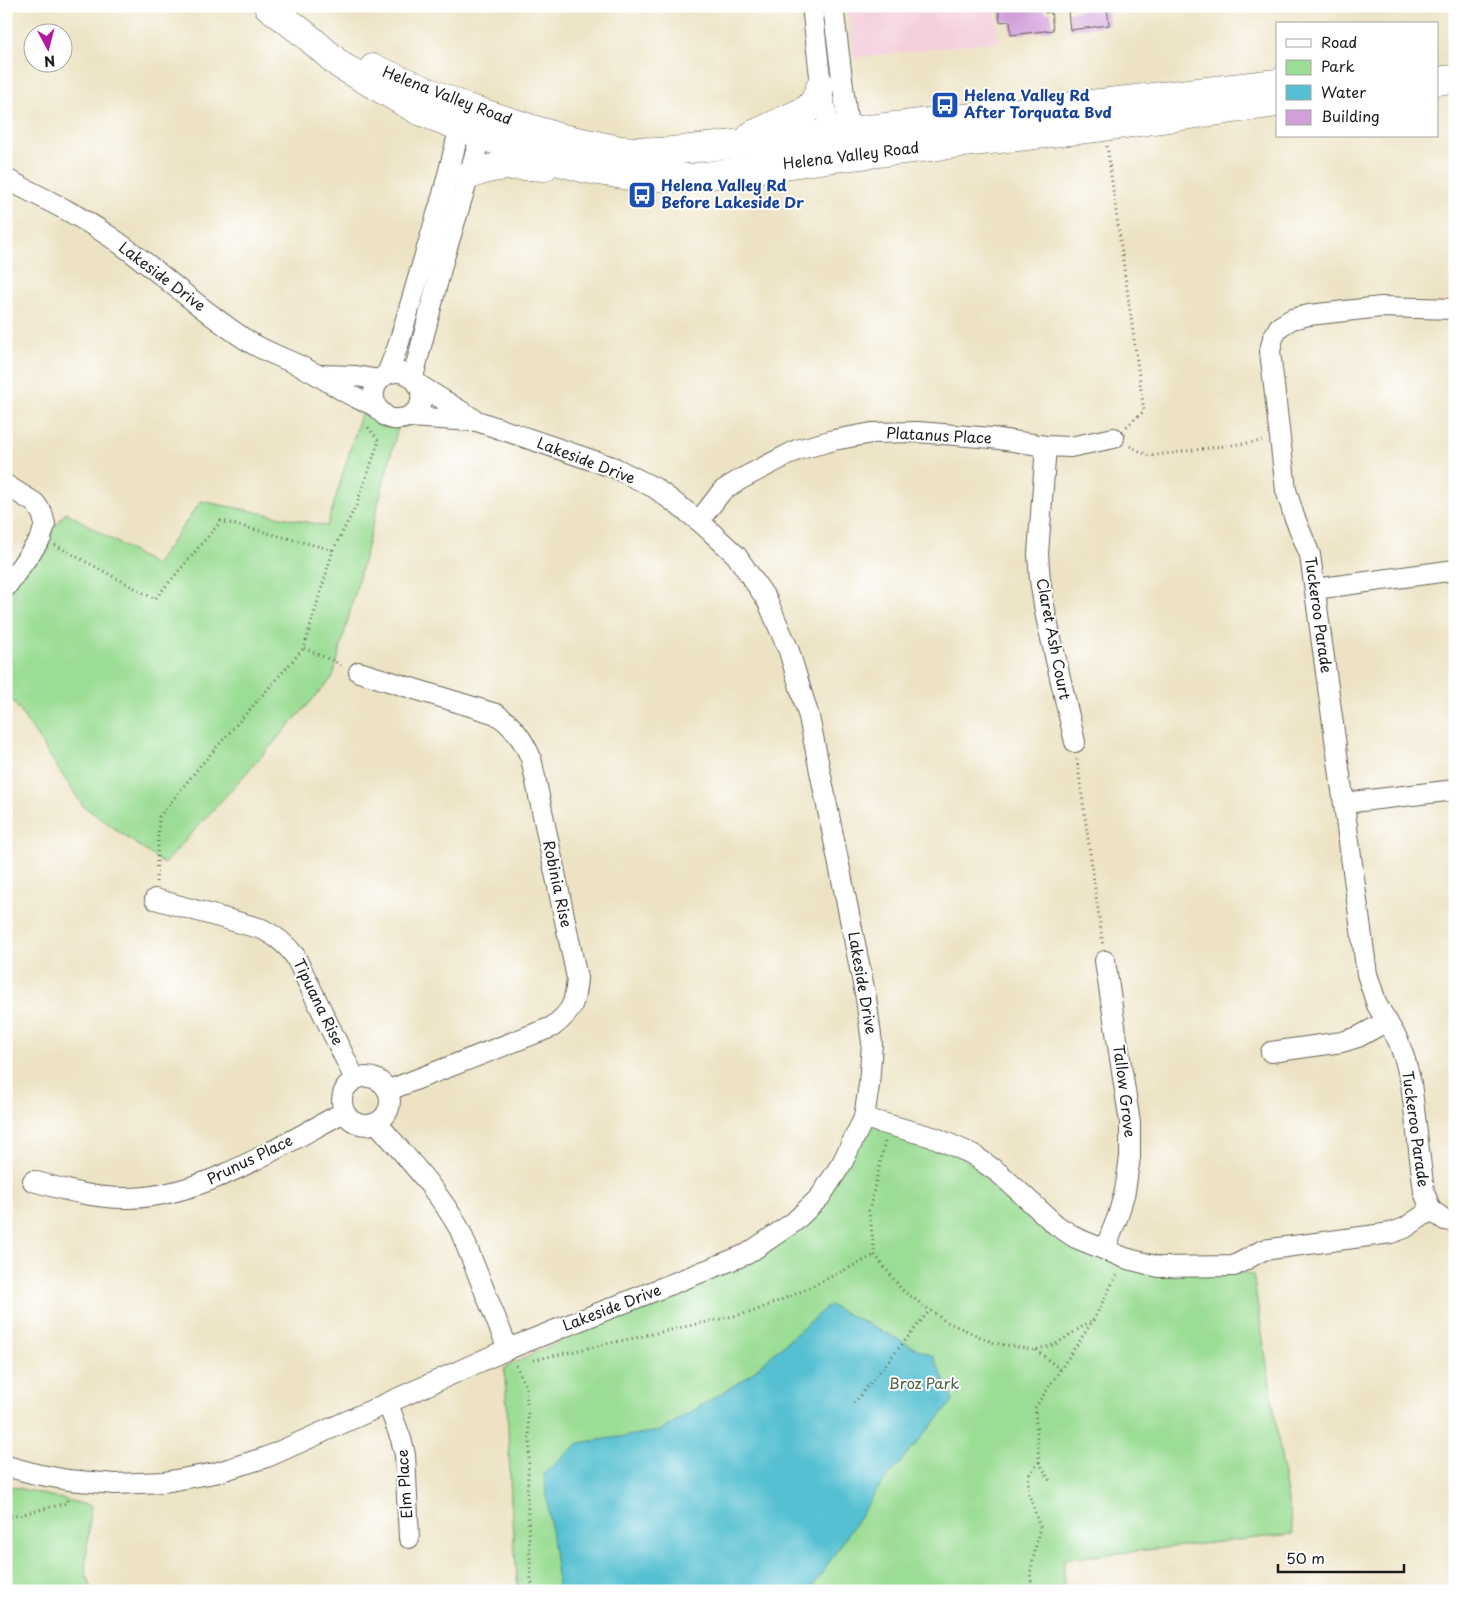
<svg xmlns="http://www.w3.org/2000/svg" width="1461" height="1597" viewBox="0 0 1461 1597" font-family="'Playpen Sans',sans-serif">
	<style>
		.built { fill: #f4cfde }
		.green { fill: #9bdd94; stroke: #5c7c58 }
		.water { fill: #55c0d1; stroke: #386e76 }
		.building { fill: #d1a0da }
		.lines { fill: none; stroke-linecap: round; stroke-linejoin: round }
		.street-casing { stroke: #656257; stroke-width: 22 }
		.secondary-casing { stroke: #656257; stroke-width: 29 }
		.path { stroke: #656257; stroke-width: 3; stroke-dasharray: 1 4; stroke-linecap: butt }
		.street { stroke: #fff; stroke-width: 20 }
		.secondary { stroke: #fff; stroke-width: 28 }
		.labels { text-anchor: middle; stroke-width: 4; stroke-linejoin: round; paint-order: stroke }
		.street-label { font-size: 15px; fill: #1c1c1c; stroke: #fff }
		.transit-label { font-size: 15px; font-weight: bold; fill: #164399; stroke: #fff; text-anchor: start }
		.park-label { font-size: 15px; fill: #486046; stroke: #fff }
	</style>
	<rect width="100%" height="100%" fill="#fff"/>
	<filter id="ink" filterUnits="userSpaceOnUse"><feTurbulence type="fractalNoise" baseFrequency=".02" numOctaves="2"/><feDisplacementMap in="SourceGraphic" scale="10" xChannelSelector="R" yChannelSelector="G"/><feConvolveMatrix kernelMatrix="1 2 1 2 8 2 1 2 1" color-interpolation-filters="sRGB"/></filter>
	<filter id="wash" filterUnits="userSpaceOnUse"><feTurbulence type="fractalNoise" baseFrequency=".0096" numOctaves="4" result="noise"/><feDisplacementMap in="SourceGraphic" scale="20" xChannelSelector="R" yChannelSelector="G"/><feGaussianBlur stdDeviation="1.12" result="paint"/><feColorMatrix in="noise" values="0 0 0 0 0 0 0 0 0 0 0 0 0 0 0 0 0 1.4 0 .05"/><feComposite in="paint" operator="in"/></filter>
	<g filter="url(#wash)">
		<rect width="100%" height="100%" fill="#ede3c4"/>
		<path class="built" d="M848,6h147l4,35 -145,17z"/>
		<g class="green">
			<path d="M361,414l39,6 -67,257 -169,187 -81,-58 -77,-116v-100l60,-78 89,53 46,-64 126,25z"/>
			<path d="M864,1118l72,20 120,87 103,42 94,7 40,260 -229,25v32h-546l-7,-88 -4,-98 -3,-37 198,-95 92,-51z"/>
			<path d="M6,1485l85,21 -6,66 8,19h-87z"/>
		</g>
		<path class="water" d="M829,1305l105,52 19,44 -73,85 -70,105h-251l-15,-117 35,-31 81,-12 86,-53z"/>
		<g id="blocks">
			<g class="building">
				<path d="M998,6h46l1,7 6,-1 2,18 -42,5 -1,-14 -10,1z"/>
				<path d="M1083,6h24l2,19 -39,5 -2,-18 16,-2z"/>
			</g>
		</g>
	</g>
	<g filter="url(#ink)">
		<use href="#blocks" fill-opacity="0" stroke="#656257" stroke-width="1"/>
		<g class="lines">
			<defs>
				<g id="street">
					<path d="M812,6l9,79 11,61"/>
					<path d="M833,6l17,137"/>
					<path d="M6,179c35,18 71,35 103,57 48,32 90,74 139,105 22,14 49,21 71,35 12,7 23,15 36,21 6,4 15,5 21,10 6,4 8,11 17,12 10,1 18,-2 24,-9 4,-4 5,-12 4,-18 -6,-26 -42,-27 -47,0 -1,4 1,10 2,15"/>
					<path d="M387,374l11,-28 45,-152 20,-79"/>
					<path d="M320,375l36,1 23,4"/>
					<path d="M413,377l30,-116 42,-139"/>
					<path d="M409,417l63,4"/>
					<path d="M1046,446l-8,108 2,26 6,37 29,125"/>
					<path d="M6,485l29,18 7,10 3,11 -4,14 -35,49"/>
					<path d="M699,521l23,-30 19,-12 56,-29 37,-10 38,-7 46,-1 74,6 54,8 24,1 44,-9"/>
					<path d="M1315,589l140,-19"/>
					<path d="M359,672l137,42c17,11 27,25 35,44l46,220c-2,25 -4,33 -25,49l-163,63"/>
					<path d="M1344,803l111,-13"/>
					<path d="M155,899l107,30c14,7 23,14 33,27l60,123"/>
					<path d="M1105,961l25,162v34l-5,34 -7,25 -13,33"/>
					<path d="M1271,1052l71,-10 16,-5 29,-16"/>
					<circle cx="366" cy="1101" r="24"/>
					<path d="M864,1118l72,20 36,16 28,20 56,51 20,13 49,20 34,9 75,-1 29,-16 128,-17 14,-5 26,-18"/>
					<path d="M377,1123c29,34 61,67 83,107l48,119"/>
					<path d="M33,1181c32,9 64,18 97,17 74,-2 150,-52 214,-86"/>
					<path d="M1431,1210l-7,-18 -13,-109 -6,-23 -7,-20 -21,-35 -10,-31 -57,-419 -16,-39 -8,-26 -16,-139 3,-13 6,-11 13,-8 17,-4 72,-8 74,2"/>
					<path d="M1431,1210l14,10 10,2"/>
					<path d="M388,1404l13,35 4,16 4,83"/>
					<path d="M6,1466l30,8 32,6 47,4 49,-2 51,-9 52,-16 241,-108 239,-95 47,-32 26,-25 22,-34 22,-45 5,-33 3,-42 -6,-45 -57,-281 -20,-66 -22,-51 -31,-45 -37,-34 -44,-33 -40,-20 -138,-47 -58,-36"/>
				</g>
				<g id="secondary">
					<path d="M268,6l39,30 33,29 77,45 63,25 72,25 34,9 49,8 54,1 145,-20 270,-31 173,-24"/>
					<path d="M373,68l92,39 93,30 62,13 43,2 614,-69"/>
					<path d="M1437,81l18,-2"/>
					<path d="M752,135l56,-26 7,-9 6,-15"/>
					<path d="M468,176c24,-12 50,-11 76,-9"/>
				</g>
			</defs>
			<use href="#street" class="street-casing"/>
			<use href="#secondary" class="secondary-casing"/>
			<g class="path">
				<path d="M1107,146l37,265 -18,16"/>
				<path d="M1130,446l19,10 113,-15"/>
				<path d="M55,545l100,54 66,-78 112,29"/>
				<path d="M304,648l38,17"/>
				<path d="M1077,759l26,187"/>
				<path d="M156,882l3,-65 41,-51 104,-118 29,-98 23,-44 23,-65 -12,-15"/>
				<path d="M885,1142l-16,69 6,44 27,35 43,31 49,22 41,7 21,-6 38,-25"/>
				<path d="M1036,1350l25,20"/>
				<path d="M534,1360l218,-48 48,-20 75,-37"/>
				<path d="M516,1365l10,23 4,56 -3,49 4,88 5,10"/>
				<path d="M854,1403l76,-93"/>
				<path d="M1039,1462l12,21"/>
				<path d="M6,1505l5,12"/>
				<path d="M6,1519l5,-2 56,-14v-6"/>
				<path d="M1033,1591l-3,-17 10,-47 -12,-36 1,-16 10,-13 -4,-54 59,-89 23,-45"/>
			</g>
			<use href="#street" class="street"/>
			<use href="#secondary" class="secondary"/>
		</g>
	</g>
	<defs>
		<symbol id="bus-square" viewBox="-11 -11 22 22"><rect x="-9" y="-9" width="18" height="18" rx="4" fill="#1a4fb4" stroke="#fff"/><path d="M-5-6H5V4H4V6H2V4H-2V6H-4V4H-5ZM-3.5-4V0h7V-4ZM-3.5 1.2v1.5H-2V1.2ZM2 1.2v1.5H3.5V1.2Z" fill="#fff"/></symbol>
	</defs>
	<g fill-rule="evenodd">
		<use href="#bus-square" x="929" y="89" width="32" height="32"/>
		<use href="#bus-square" x="626" y="179" width="32" height="32"/>
	</g>
	<g class="labels">
		<g class="street-label">
			<text transform="translate(447 96) rotate(21)" y="5">Helena Valley Road</text>
			<text transform="translate(851 156) rotate(-7)" y="5">Helena Valley Road</text>
			<text transform="translate(162 277) rotate(37)" y="5">Lakeside Drive</text>
			<text transform="translate(939 436) rotate(3)" y="5">Platanus Place</text>
			<text transform="translate(586 461) rotate(21)" y="5">Lakeside Drive</text>
			<text transform="translate(1318 615) rotate(82)" y="5">Tuckeroo Parade</text>
			<text transform="translate(1053 639) rotate(79)" y="5">Claret Ash Court</text>
			<text transform="translate(557 884) rotate(78)" y="5">Robinia Rise</text>
			<text transform="translate(862 983) rotate(80)" y="5">Lakeside Drive</text>
			<text transform="translate(318 1002) rotate(64)" y="5">Tipuana Rise</text>
			<text transform="translate(1124 1091) rotate(83)" y="5">Tallow Grove</text>
			<text transform="translate(1415 1129) rotate(82)" y="5">Tuckeroo Parade</text>
			<text transform="translate(250 1160) rotate(-26)" y="5">Prunus Place</text>
			<text transform="translate(612 1308) rotate(-21)" y="5">Lakeside Drive</text>
			<text transform="translate(405 1484) rotate(-94)" y="5">Elm Place</text>
		</g>
		<g class="transit-label">
			<text x="964" y="101">Helena Valley Rd<tspan x="964" dy="17">After Torquata Bvd</tspan></text>
			<text x="661" y="191">Helena Valley Rd<tspan x="661" dy="17">Before Lakeside Dr</tspan></text>
		</g>
		<g class="park-label">
			<text x="924" y="1389">Broz Park</text>
		</g>
	</g>
	<rect width="1461" height="1597" fill="none" stroke="#fff" stroke-width="25"/>
	<rect x="1276" y="22" width="162" height="115" fill="#ffffff" stroke="#a4a4a4"/>
	<rect x="1286" y="39" width="25" height="8" fill="#ffffff" stroke="#a4a4a4"/>
	<text x="1321" y="48" font-size="15" fill="#1c1c1c">Road</text>
	<rect x="1286" y="60" width="25" height="15" fill="#9bdd94" stroke="#a4a4a4"/>
	<text x="1321" y="72" font-size="15" fill="#1c1c1c">Park</text>
	<rect x="1286" y="85" width="25" height="15" fill="#55c0d1" stroke="#a4a4a4"/>
	<text x="1321" y="98" font-size="15" fill="#1c1c1c">Water</text>
	<rect x="1286" y="110" width="25" height="15" fill="#d1a0da" stroke="#a4a4a4"/>
	<text x="1321" y="122" font-size="15" fill="#1c1c1c">Building</text>
	<g transform="translate(48 48) rotate(173)"><circle r="24" fill="#ffffff" stroke="#a4a4a4"/>
	<path d="M0-4L9 19L0 12L-9 19Z" fill="#b5179e"/>
	<text y="-8" font-size="14" font-weight="bold" text-anchor="middle" fill="#1c1c1c">N</text>
	</g>
	<path d="M1278 1564v8h126v-8" fill="none" stroke="#1c1c1c" stroke-width="2.5"/>
	<text x="1286" y="1564" font-size="15" fill="#1c1c1c" stroke="#ffffff" stroke-width="4" paint-order="stroke">50 m</text>
</svg>
